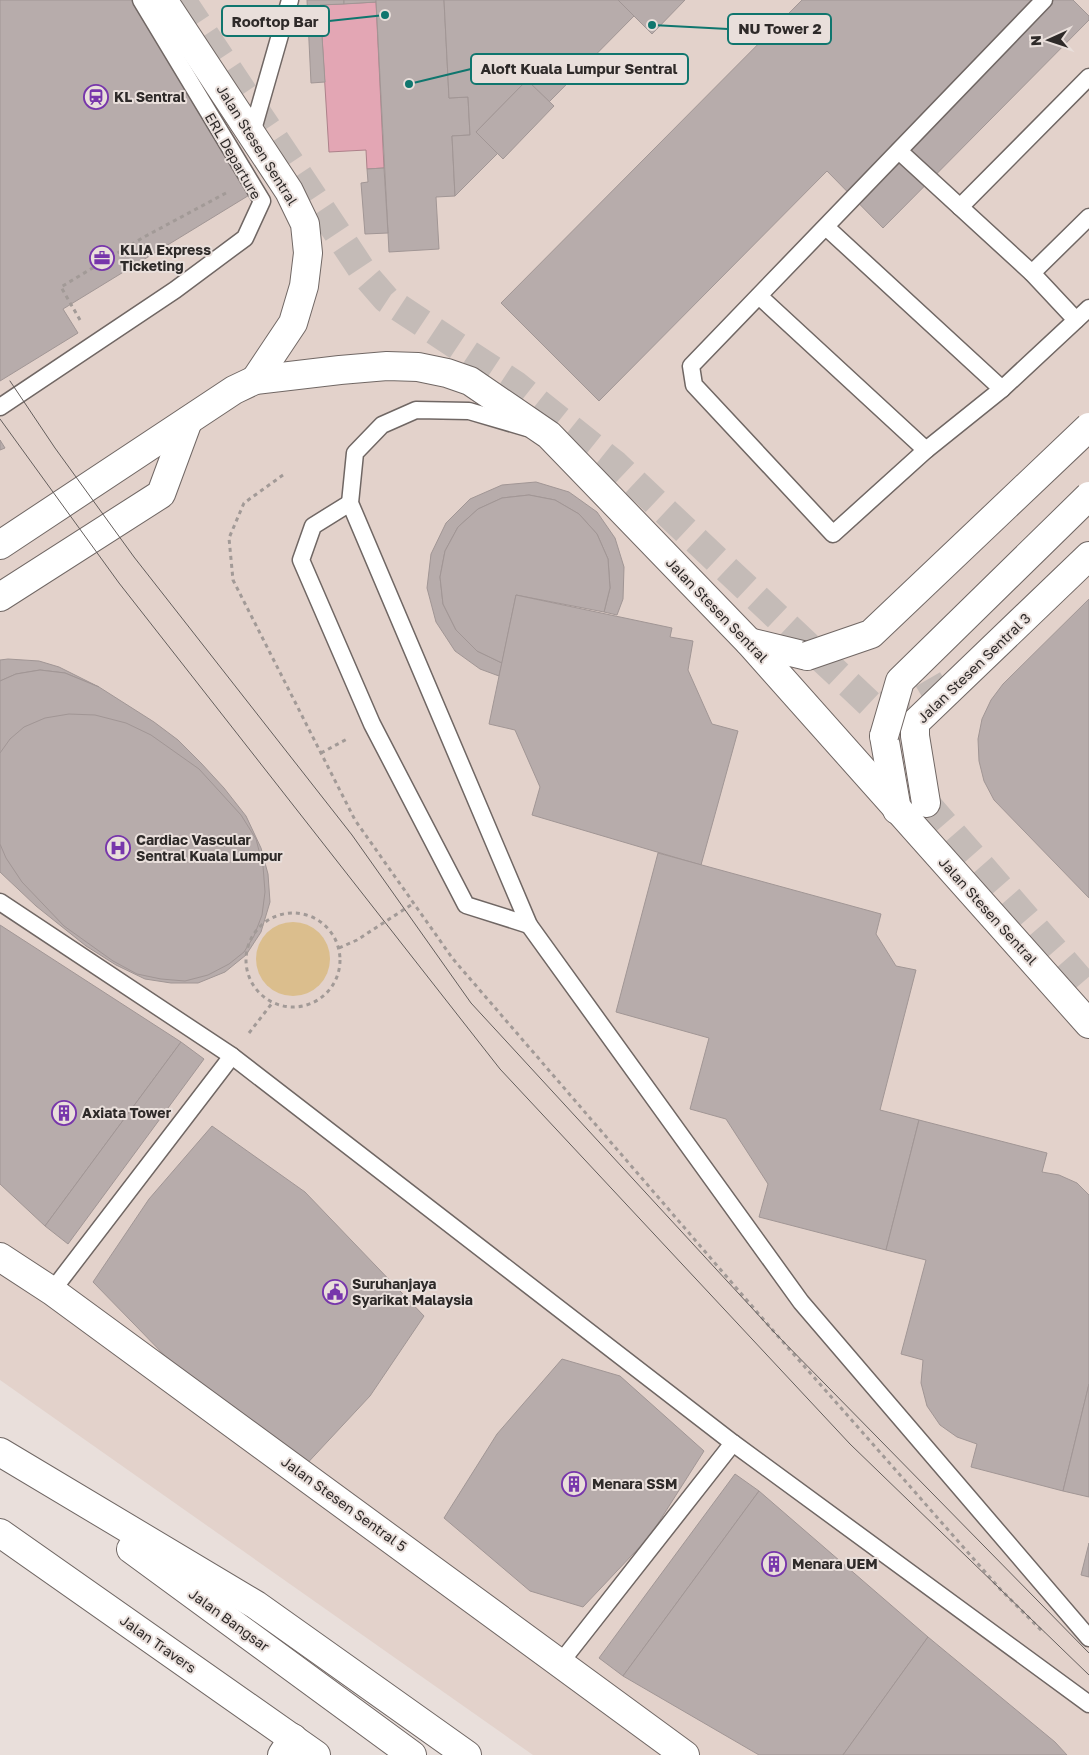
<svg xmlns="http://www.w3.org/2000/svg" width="1089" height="1755" viewBox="0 0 1089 1755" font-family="'Golos Text',sans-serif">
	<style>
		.built { fill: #e3d2cb }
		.green { fill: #dbbe8d }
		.water { fill: #e3a6b4; stroke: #ad818a }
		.building { fill: #b7acab; stroke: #a19695 }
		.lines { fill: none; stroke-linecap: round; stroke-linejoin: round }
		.street-tunnel { stroke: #c4bbb7; stroke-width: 28; stroke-dasharray: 28 14; stroke-linecap: butt }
		.lane-casing { stroke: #706764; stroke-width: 19 }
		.street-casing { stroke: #706764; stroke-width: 30 }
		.secondary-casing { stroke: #706764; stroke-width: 30 }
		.path { stroke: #a29a97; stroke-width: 3; stroke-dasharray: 4 4; stroke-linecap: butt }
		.lane { stroke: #fff; stroke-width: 16 }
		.street { stroke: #fff; stroke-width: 28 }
		.secondary { stroke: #fff; stroke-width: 28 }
		.tram { stroke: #645e5c; stroke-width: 1 }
		.secondary-bridge-casing { stroke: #706764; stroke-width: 30; stroke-linecap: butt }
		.secondary-bridge { stroke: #fff; stroke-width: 28 }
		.labels { text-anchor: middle; stroke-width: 4; stroke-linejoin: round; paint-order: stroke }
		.poi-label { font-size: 14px; font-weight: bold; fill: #2e2a29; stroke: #e9dfdb; text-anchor: start }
		.street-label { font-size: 14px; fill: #2e2a29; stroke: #e9dfdb }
		.leader { fill: none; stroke: #0f766e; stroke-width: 2 }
		.callout-dot { fill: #0f766e; stroke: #e9dfdb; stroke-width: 2 }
		.callout { fill: #e9dfdb; stroke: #0f766e; stroke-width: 2 }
		.callout-label { font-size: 15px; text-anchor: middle; font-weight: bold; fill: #2e2a29 }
	</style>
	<rect width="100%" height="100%" fill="#e9dfdb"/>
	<path class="built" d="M0,0h1089v1755h-556l-533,-375z"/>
	<circle class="green" cx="293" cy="959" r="37"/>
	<path class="water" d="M376,2l8,166 -17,1 -1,-19 -37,2 -9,-147z"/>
	<g class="building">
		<path d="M0,0h133l118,194 -188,115 15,24 -78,48z"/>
		<path d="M307,0h37v4l-24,1 5,77 -14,1z"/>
		<path d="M344,0h32v2l-32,2z"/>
		<path d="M376,0h68l5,98 19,-1 2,38 -18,1 3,60 -19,1 3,52 -50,3z"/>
		<path d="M444,0h174l16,16 -85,86 -22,-22 -51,52 22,21 -43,43 -3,-60 18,-1 -2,-38 -19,1z"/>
		<path d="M618,0h67l-33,34z"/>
		<path d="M802,0h271l16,16v4l-206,208 -56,-57 -228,230 -98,-98z"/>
		<path d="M527,80l27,26 -51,53 -27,-27z"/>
		<path d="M384,168l4,65 -23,1 -4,-51 7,-1 -1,-13z"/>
		<path d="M0,440l5,8 -5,2z"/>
		<path d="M536,482l33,10 28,20 18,26 9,29 -1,32 -6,16 -13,-3 6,-24 -2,-29 -11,-25 -18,-20 -24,-14 -26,-5 -27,3 -24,11 -20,18 -13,24 -5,26 3,27 13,26 21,21 25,12 -3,13 -19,-7 -25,-18 -19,-29 -9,-34 4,-34 15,-31 24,-24 32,-14z"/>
		<path d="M529,495l26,5 24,14 18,20 11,25 2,29 -6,24 -88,-17 -14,68 -25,-12 -21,-21 -13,-26 -3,-27 5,-26 13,-24 20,-18 24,-11z"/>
		<path d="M516,595l156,33 -2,9 23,4 -5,29 24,54 26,7 -37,134 -169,-50 8,-28 -25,-57 -26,-6z"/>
		<path d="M1089,599v299l-95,-98 -10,-19 -5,-20 -1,-22 4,-20 9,-19 12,-16z"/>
		<path d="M8,659l31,2 20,6 40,20 -34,-14 -25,-3 -24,4 -16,7v-21z"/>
		<path d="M40,670l25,3 34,14 55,35 24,18 23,23 23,25 22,28 15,32 7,26 2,28 -9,30 -15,23 -21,17 -27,11h-27l-26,-4 -29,-14 -30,-19 -50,-40 -36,-34v-191l16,-7z"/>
		<path d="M69,714l26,1 31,8 25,12 48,34 42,46 15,24 7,27 2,26 -3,23 -8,21 -10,16 -15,12 -21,11 -23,6 -24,-2 -24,-5 -24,-13 -49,-35 -42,-44 -16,-24 -6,-14v-91l10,-14 14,-12 21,-9z"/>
		<path d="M658,853l223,61 -5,20 20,32 20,4 -36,140 39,10 -33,130 -127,-33 9,-33 -42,-65 -36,-10 19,-71 -93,-26z"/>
		<path d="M0,925l181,117 -136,184 -45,-42z"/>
		<path d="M181,1042l23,17 -136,185 -23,-18z"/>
		<path d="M919,1120l128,33 -5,19 17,3 18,8 12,12v189l-26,107 -92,-24 6,-23 -20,-7 -17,-12 -13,-19 -6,-23 2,-23 -22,-6 25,-94 -40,-10z"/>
		<path d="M212,1126l93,66 119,124 -54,80 -69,74 -88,-65 -120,-123 56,-83z"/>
		<path d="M562,1359l58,17 84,75 -54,85 -67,71 -53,-16 -86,-73 53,-84z"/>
		<path d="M1089,1384v113l-26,-6z"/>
		<path d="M735,1474l24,17 -136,185 -24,-18z"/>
		<path d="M759,1491l169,146 -85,118h-84l-136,-79z"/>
		<path d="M1089,1543v34l-8,-2z"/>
		<path d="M928,1637l127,105 12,13h-224z"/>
	</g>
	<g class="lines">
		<g class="street-tunnel">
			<path d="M182,0l184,276 20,23 130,86 99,79 258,243 47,-7 31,-18"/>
			<path d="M926,803l163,187"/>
		</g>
		<defs>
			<g id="lane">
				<path d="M1044,0l-353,366 3,19 139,149 93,-84 76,-61 87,-81"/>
				<path d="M252,133l38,-133"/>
				<path d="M899,151l133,122 44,47"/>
				<path d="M960,207l129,-130"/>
				<path d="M826,227l176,162"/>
				<path d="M1032,273l57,-56"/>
				<path d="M759,296l167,154"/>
				<path d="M0,407l175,-117 70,-52 17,-37 -121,-201"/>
				<path d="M527,428l-58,-17 -53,-1 -34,15 -27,28 -5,50 179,422 272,377 288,336"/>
				<path d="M350,503l-37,23 -12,34 71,164 94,181 63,20"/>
				<path d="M0,902l232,154 501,387 356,261"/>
				<path d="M52,1291l180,-235"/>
				<path d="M561,1662l172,-219"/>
			</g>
			<g id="street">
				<path d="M926,803l-11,-67v-13l174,-167"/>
				<path d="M282,1755l11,-17"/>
			</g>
			<g id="secondary">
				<path d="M163,0l126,191 16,33 3,29 -4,33 -11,37 -38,57"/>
				<path d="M0,545l234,-155 21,-10 85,-10 47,-4 31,1 29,6 23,8 79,54 200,207 340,382"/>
				<path d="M0,597l161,-103 27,-73"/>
				<path d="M749,642l58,14"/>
				<path d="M884,736l13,74"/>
				<path d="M0,1257l52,34 633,464"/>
				<path d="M0,1452l256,153 211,150"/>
				<path d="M0,1533l316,222"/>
				<path d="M131,1549l281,206"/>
			</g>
		</defs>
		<use href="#lane" class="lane-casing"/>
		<use href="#street" class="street-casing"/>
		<use href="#secondary" class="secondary-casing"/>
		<g class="path">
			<path d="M80,320l-19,-33 83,-50 82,-44"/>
			<path d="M283,475l-39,28 -15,35 4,42 122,240 98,139 323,375 225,256 43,43"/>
			<path d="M321,753l28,-15"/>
			<circle cx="293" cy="960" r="47"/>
			<path d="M339,948l18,-8 57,-37"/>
			<path d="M249,1033l24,-31"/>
		</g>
		<use href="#lane" class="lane"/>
		<use href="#street" class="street"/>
		<use href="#secondary" class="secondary"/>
		<g class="tram">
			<path d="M10,381l45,67 79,109 218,278 119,168 303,329 315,321"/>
			<path d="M0,419l119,164 381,486 350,375 239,231"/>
		</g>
		<defs>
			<g id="secondary-bridge">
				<path d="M807,656l64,-22 218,-207"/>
				<path d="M884,736l16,-55 189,-185"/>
			</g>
		</defs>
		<use href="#secondary-bridge" class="secondary-bridge-casing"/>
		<use href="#secondary-bridge" class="secondary-bridge"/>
	</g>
	<defs>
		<symbol id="station-ring" viewBox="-11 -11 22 22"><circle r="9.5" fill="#e9dfdb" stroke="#7736ab" stroke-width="1.5"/><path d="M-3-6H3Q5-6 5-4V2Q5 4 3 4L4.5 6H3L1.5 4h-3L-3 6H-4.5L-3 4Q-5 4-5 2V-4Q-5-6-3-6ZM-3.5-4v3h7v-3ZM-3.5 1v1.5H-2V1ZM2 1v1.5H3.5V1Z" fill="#7736ab"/></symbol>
		<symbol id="office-ring" viewBox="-11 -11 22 22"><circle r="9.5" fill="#e9dfdb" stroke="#7736ab" stroke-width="1.5"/><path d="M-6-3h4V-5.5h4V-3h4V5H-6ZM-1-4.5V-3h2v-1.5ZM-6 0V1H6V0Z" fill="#7736ab"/></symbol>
		<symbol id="hospital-ring" viewBox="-11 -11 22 22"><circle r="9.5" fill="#e9dfdb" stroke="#7736ab" stroke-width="1.5"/><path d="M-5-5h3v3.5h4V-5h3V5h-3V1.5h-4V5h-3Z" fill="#7736ab"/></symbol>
		<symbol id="building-ring" viewBox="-11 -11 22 22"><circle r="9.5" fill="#e9dfdb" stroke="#7736ab" stroke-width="1.5"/><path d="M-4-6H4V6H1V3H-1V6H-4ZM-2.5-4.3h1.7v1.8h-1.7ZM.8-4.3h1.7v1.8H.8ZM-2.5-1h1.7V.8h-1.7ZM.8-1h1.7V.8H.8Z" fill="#7736ab"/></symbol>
		<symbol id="civic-ring" viewBox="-11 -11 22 22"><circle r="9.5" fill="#e9dfdb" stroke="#7736ab" stroke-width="1.5"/><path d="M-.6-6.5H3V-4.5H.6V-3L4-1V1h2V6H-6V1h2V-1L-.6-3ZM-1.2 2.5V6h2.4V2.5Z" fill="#7736ab"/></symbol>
	</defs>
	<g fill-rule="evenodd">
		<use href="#station-ring" x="82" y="83" width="28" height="28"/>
		<use href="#office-ring" x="88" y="244" width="28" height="28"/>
		<use href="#hospital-ring" x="104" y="834" width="28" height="28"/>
		<use href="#building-ring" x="50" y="1099" width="28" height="28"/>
		<use href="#civic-ring" x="321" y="1278" width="28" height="28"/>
		<use href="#building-ring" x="560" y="1470" width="28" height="28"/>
		<use href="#building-ring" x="760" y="1550" width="28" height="28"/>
	</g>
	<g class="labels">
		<g class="poi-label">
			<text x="114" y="102">KL Sentral</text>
			<text x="120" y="255">KLIA Express<tspan x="120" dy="16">Ticketing</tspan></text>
			<text x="136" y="845">Cardiac Vascular<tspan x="136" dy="16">Sentral Kuala Lumpur</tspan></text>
			<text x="82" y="1118">Axiata Tower</text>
			<text x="352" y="1289">Suruhanjaya<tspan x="352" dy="16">Syarikat Malaysia</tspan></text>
			<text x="592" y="1489">Menara SSM</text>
			<text x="792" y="1569">Menara UEM</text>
		</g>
		<g class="street-label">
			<text transform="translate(257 145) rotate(58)" y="5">Jalan Stesen Sentral</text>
			<text transform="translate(233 156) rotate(60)" y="5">ERL Departure</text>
			<text transform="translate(717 610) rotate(46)" y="5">Jalan Stesen Sentral</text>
			<text transform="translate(974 668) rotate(-44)" y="5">Jalan Stesen Sentral 3</text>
			<text transform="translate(988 911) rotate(48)" y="5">Jalan Stesen Sentral</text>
			<text transform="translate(344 1504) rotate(36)" y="5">Jalan Stesen Sentral 5</text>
			<text transform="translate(229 1620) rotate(36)" y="5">Jalan Bangsar</text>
			<text transform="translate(158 1644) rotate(35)" y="5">Jalan Travers</text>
		</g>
	</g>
	<path class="leader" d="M385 15L329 21M652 25L728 29M409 84L471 69"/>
	<g class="callout-dot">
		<circle cx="385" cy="15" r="5"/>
		<circle cx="652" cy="25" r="5"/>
		<circle cx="409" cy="84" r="5"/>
	</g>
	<g class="callout">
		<rect x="222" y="6" width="107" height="30" rx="5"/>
		<rect x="728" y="14" width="103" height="30" rx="5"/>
		<rect x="471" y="54" width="217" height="30" rx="5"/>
	</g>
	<g class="callout-label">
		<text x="275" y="27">Rooftop Bar</text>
		<text x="780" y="34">NU Tower 2</text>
		<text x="579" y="74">Aloft Kuala Lumpur Sentral</text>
	</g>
	<g transform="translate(1049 40) rotate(267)" stroke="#e9dfdb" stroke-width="4" paint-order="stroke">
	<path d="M0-4L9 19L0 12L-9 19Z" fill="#2e2a29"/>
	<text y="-8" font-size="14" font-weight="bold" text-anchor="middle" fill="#2e2a29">N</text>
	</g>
</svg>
